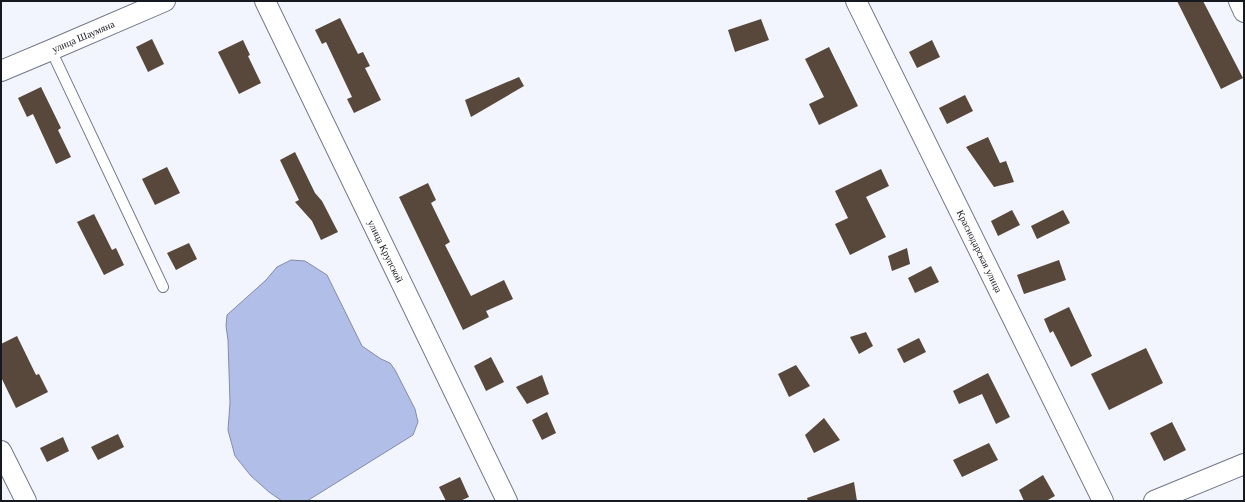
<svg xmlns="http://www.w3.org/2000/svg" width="1245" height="502" viewBox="0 0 1245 502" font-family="'Times New Roman',serif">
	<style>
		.water { fill: #b1bee8; stroke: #838cac }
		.building { fill: #57483b }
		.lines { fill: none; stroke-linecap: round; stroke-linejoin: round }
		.lane-casing { stroke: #72778a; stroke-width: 12 }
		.street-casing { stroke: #72778a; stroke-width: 22 }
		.lane { stroke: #fff; stroke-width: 10 }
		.street { stroke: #fff; stroke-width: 20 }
		.labels { text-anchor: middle; stroke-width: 4; stroke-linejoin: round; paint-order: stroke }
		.street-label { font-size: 10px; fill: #171921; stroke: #fff }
	</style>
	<rect width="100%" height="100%" fill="#f2f5fd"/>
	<path class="water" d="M291,260l14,1 22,14 35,71 19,13 9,4 5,7 20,39 3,13 -5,13 -106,66h-25l-13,-9 -18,-16 -16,-20 -7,-26 2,-27 -2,-63 -2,-14 1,-11 39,-35 11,-13z"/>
	<g class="building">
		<path d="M1177,1h26l40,77 -22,11z"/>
		<path d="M340,18l18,36 5,-2 7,14 -5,2 16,32 -27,13 -7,-14 5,-2 -26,-55 -4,2 -7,-14z"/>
		<path d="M761,19l8,21 -34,12 -7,-22z"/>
		<path d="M152,39l12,25 -16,8 -12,-25z"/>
		<path d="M243,40l7,15 -2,1 13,27 -22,11 -21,-42z"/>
		<path d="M932,40l8,17 -23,11 -8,-16z"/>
		<path d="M829,47l29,59 -39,19 -10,-21 15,-7 -19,-38z"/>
		<path d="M519,77l5,9 -53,31 -6,-17z"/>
		<path d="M41,87l20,41 -3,2 13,27 -15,7 -23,-50 -6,3 -9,-19z"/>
		<path d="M965,95l8,16 -26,13 -8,-16z"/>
		<path d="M988,137l12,26 6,-2 8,21 -20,5 -28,-40z"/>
		<path d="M295,152l20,41 7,8 16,31 -17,8 -9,-19 -17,-19 4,-2 -19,-40z"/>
		<path d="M167,167l13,26 -25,12 -13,-26z"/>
		<path d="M881,169l8,17 -23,11 20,40 -36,18 -15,-31 13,-6 -13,-27z"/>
		<path d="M428,183l8,17 -5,3 19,39 -5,3 26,51 33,-16 9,19 -27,12 3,6 -26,13 -64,-133z"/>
		<path d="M1012,210l8,15 -22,11 -7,-15z"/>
		<path d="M1063,210l7,13 -33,16 -6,-13z"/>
		<path d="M94,214l18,36 4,-2 8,17 -20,10 -27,-53z"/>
		<path d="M189,243l8,16 -21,11 -9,-17z"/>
		<path d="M907,248l3,16 -18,7 -4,-15z"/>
		<path d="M1059,260l7,20 -42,14 -7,-19z"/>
		<path d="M931,266l8,16 -24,11 -7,-15z"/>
		<path d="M1069,307l23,49 -21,11 -18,-36 -3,2 -6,-14z"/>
		<path d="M866,332l7,14 -14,8 -9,-17z"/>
		<path d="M17,336l19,39 3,-1 9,18 -32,16 -15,-31v-33z"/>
		<path d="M919,338l7,14 -22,11 -7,-14z"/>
		<path d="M1146,348l17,35 -54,27 -18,-36z"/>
		<path d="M491,357l13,25 -18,9 -12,-25z"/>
		<path d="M796,365l14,21 -21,11 -11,-23z"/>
		<path d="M988,373l22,44 -14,7 -14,-30 -23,10 -6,-13z"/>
		<path d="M542,375l7,19 -22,10 -11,-17z"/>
		<path d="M547,412l9,21 -14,7 -10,-20z"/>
		<path d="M824,418l16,22 -26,13 -9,-18z"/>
		<path d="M1172,422l14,28 -22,11 -14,-28z"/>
		<path d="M118,434l6,13 -26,13 -7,-13z"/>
		<path d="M63,437l6,14 -22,11 -7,-14z"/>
		<path d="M989,443l9,17 -36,17 -9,-17z"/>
		<path d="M1043,475l12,21 -9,5h-22l-5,-11z"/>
		<path d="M460,477l9,20 -9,4h-14l-7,-14z"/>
		<path d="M854,482l3,19h-49l-1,-3z"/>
	</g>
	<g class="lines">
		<defs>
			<path id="lane" d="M51,50l112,237"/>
			<g id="street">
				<path d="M265,1l242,500"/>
				<path d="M856,1l247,500"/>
				<path d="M1239,1l5,11"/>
				<path d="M1,71l50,-21 114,-49"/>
				<path d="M1,451l25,50"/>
				<path d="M1154,501l90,-37"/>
			</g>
		</defs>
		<use href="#lane" class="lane-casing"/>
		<use href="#street" class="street-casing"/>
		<use href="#lane" class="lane"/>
		<use href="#street" class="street"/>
	</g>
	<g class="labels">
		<g class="street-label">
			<text transform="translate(83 36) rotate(-23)" y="4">улица Шаумяна</text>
			<text transform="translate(386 251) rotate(64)" y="4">улица Крупской</text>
			<text transform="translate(980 251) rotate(64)" y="4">Краснодарская улица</text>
		</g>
	</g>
	<rect width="1245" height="502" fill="none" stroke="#171921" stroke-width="4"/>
</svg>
